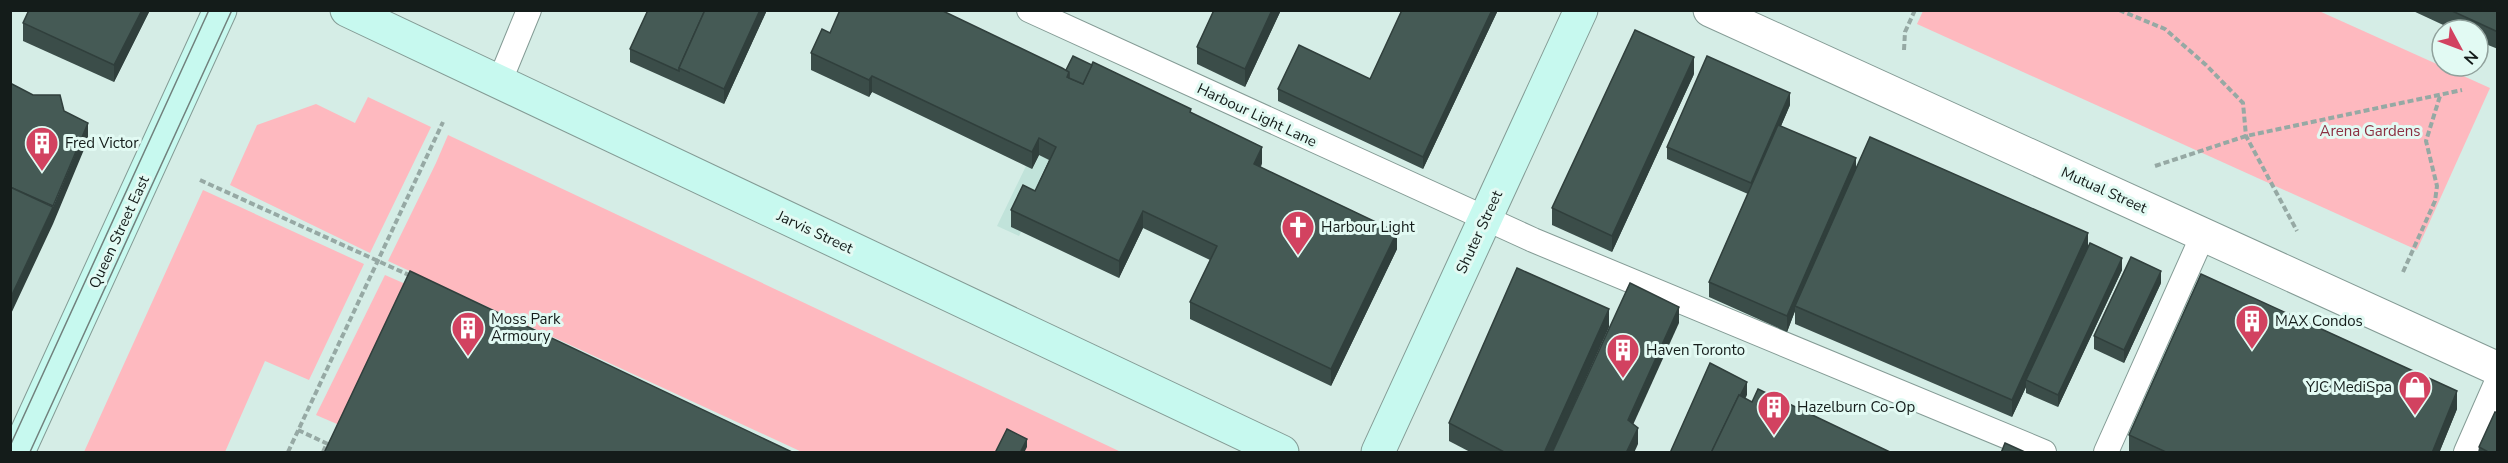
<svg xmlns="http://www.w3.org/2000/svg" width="2508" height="463" viewBox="0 0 2508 463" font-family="'Nunito Sans',sans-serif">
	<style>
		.built { fill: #c1e3da }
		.green { fill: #feb9bf }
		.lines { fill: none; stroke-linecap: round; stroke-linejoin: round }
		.lane-casing { stroke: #849b95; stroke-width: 26 }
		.street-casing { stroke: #849b95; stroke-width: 35 }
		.secondary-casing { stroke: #849b95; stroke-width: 35 }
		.path { stroke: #96a9a4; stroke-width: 4; stroke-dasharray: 6 3; stroke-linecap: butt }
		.lane { stroke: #fff; stroke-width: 24 }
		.street { stroke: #fff; stroke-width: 33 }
		.secondary { stroke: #c7f9ef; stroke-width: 33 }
		.tram { stroke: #71817d; stroke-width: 1.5 }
		.wall { fill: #3b4d49 }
		.shaded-wall { fill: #303f3c }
		.building { fill: #455a55; stroke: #303f3c; stroke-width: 1.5 }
		.labels { text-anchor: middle; stroke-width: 6; stroke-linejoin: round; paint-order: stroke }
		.street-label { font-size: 15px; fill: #141c1a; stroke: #e2faf3 }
		.park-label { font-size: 15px; fill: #8c2f41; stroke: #e2faf3 }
		.poi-label { font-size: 15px; fill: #141c1a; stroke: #e2faf3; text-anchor: start }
	</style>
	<rect width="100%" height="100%" fill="#d5ede6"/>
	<path class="built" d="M1039,155l17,8 -37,73 -22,-10 29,-60 6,3z"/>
	<g class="green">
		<path d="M1923,11h396l171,77 -73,162 -500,-226z"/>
		<path d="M368,97l63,30 -61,126 -140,-68 27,-60 59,-21 39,19z"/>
		<path d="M448,135l673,317h-97l2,-6 -27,6h-197l-414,-191 48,-98z"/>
		<path d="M203,190l161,74 -55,116 -44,-19 -40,91h-141z"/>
		<path d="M385,275l25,11 -66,141 -28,-12z"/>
	</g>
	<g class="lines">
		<defs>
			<g id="lane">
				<path d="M1029,10l504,230 511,212"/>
				<path d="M499,83l30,-73"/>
				<path d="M2106,452l97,-217"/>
				<path d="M2466,452l32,-73"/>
			</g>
			<path id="street" d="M1710,10l788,359"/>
			<g id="secondary">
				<path d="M347,10l935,442"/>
				<path d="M18,452l202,-442"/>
				<path d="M1378,452l203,-442"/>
			</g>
		</defs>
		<use href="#lane" class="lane-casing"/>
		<use href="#street" class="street-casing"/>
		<use href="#secondary" class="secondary-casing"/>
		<g class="path">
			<path d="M2119,10l46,19 41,36 37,38 3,33 51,95"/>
			<path d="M1904,50l1,-18 10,-22"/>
			<path d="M2155,166l91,-30 216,-46"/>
			<path d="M200,180l211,96"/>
			<path d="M2403,272l32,-71 2,-15 -11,-45 14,-45"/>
			<path d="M298,430l32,15"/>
			<path d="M288,452l155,-330"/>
			<path d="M323,452l4,-9"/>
		</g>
		<use href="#lane" class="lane"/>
		<use href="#street" class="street"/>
		<use href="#secondary" class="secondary"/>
		<g class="tram">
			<path d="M10,446l199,-436"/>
			<path d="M30,452l202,-442"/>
		</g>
	</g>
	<g class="wall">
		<path d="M150,10l-36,72 -91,-41v-18z"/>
		<path d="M648,10h119l-43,94 -94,-42v-13z"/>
		<path d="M1214,10h67l-36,77 -48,-23v-17z"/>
		<path d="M1498,10l-75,159 -145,-68v-12l92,-10z"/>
		<path d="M2411,10h87v39l-20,-8v-11h-24z"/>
		<path d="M830,33l236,37 125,43 71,50 -1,4 136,82 -66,137 -141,-67v-17l20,-42 -67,-32 -24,50 -108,-51v-17l24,-19 14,-31 -10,-5 -7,14 -160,-77 -3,5 -58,-27v-17z"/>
		<path d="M1694,74l-82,178 -60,-27v-17z"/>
		<path d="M1790,105l-9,21 75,44 232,77 34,23 -64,137 -32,-14v-6l-14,30 -217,-93v-13l-8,21 -78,-35v-15l39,-88 -81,-35v-12z"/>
		<path d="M2498,242v21h-2v-18z"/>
		<path d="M2161,283l-37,80 -30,-14v-13z"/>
		<path d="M1609,327l-57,126h-80l-23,-12v-18z"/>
		<path d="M2457,409l-18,44h-310v-18z"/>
		<path d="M2479,447l19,6h-20z"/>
	</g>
	<g class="shaded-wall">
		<path d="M142,10h8l-36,72v-17z"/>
		<path d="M760,10h7l-43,94v-15z"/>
		<path d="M1272,10h9l-36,77v-18z"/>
		<path d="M1492,10h6l-75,159v-12z"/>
		<path d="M1694,57v17l-82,178v-16z"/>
		<path d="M872,76v16l-3,5v-17z"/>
		<path d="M1790,93v12l-39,90v-12z"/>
		<path d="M88,123v17l-35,84 -43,92v-17l43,-92z"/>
		<path d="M1039,138v17l-7,14v-17z"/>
		<path d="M1262,147v16l-8,17v-16z"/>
		<path d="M1856,158v16l-61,132v5l-8,21v-16z"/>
		<path d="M1143,211v17l-24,50v-17z"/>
		<path d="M1397,232v17l-66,137v-17z"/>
		<path d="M2088,233v17l-62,130v7l-14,30v-17z"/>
		<path d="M2122,258v12l-64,137v-12z"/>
		<path d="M2161,271v12l-37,80v-13z"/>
		<path d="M1679,307v16l-51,113v-16z"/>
		<path d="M1609,309v18l-57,126h-8z"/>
		<path d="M1747,382v13l-28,58h-6z"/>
		<path d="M2457,391v18l-18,44h-7z"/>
		<path d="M1638,428v16l-4,9h-8z"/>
		<path d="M1027,439v8l-3,6h-4z"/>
	</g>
	<g class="building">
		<path d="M29,10h113l-28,55 -91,-42z"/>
		<path d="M648,10h57l-26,58v3l-49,-22z"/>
		<path d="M705,10h55l-36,79 -45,-21z"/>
		<path d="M840,10h101l121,58 7,4 -2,5 16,7 10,-22 98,47 -1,3 72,35 -8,17 143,68 -66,137 -141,-67 27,-56 -74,-35 -24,50 -108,-51 12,-25 12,6 21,-44 -17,-9 -7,14 -160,-76 -3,4 -58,-27 11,-24 8,4z"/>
		<path d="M1214,10h58l-27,59 -48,-22z"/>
		<path d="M1402,10h90l-69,147 -145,-68 21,-44 71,34z"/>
		<path d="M2450,10h48v22z"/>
		<path d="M1635,30l59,27 -82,179 -60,-28z"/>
		<path d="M1073,56l19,9 -9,19 -14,-6v-6l-3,-2z"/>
		<path d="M1707,56l83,37 -39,90 -84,-36z"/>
		<path d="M10,83l23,12h27l4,16 24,12 -35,83 -43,-19z"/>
		<path d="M1778,125l78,33 -69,158 -78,-34z"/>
		<path d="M1870,137l218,96 -76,167 -217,-94z"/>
		<path d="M10,187l43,20 -43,92z"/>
		<path d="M2090,243l32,15 -64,137 -32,-15z"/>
		<path d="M2131,257l30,14 -37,79 -30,-14z"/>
		<path d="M1517,268l92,41 -65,144h-38l-57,-30z"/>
		<path d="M410,271l384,182h-470z"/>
		<path d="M2201,274l256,117 -25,62h-264l-39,-18z"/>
		<path d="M1630,283l49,24 -51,113 10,8 -12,25h-74z"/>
		<path d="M1710,363l37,19 -7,14 -1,-1 -28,58h-41z"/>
		<path d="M1758,389l134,64h-181l28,-58 13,7z"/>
		<path d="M2495,412l3,1v40h-8l-11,-6z"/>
		<path d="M1007,429l20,10 -7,14h-25z"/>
		<path d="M2005,443l22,10h-26z"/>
	</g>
	<defs>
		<symbol id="building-pin" viewBox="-11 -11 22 30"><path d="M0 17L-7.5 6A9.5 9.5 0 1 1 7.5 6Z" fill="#d24260" stroke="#e2faf3"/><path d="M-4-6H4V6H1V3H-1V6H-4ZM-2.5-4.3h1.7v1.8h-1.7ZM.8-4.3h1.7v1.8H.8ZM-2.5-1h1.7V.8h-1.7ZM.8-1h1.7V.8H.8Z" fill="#fff"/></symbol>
		<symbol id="church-pin" viewBox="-11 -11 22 30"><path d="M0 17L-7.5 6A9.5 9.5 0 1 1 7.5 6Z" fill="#d24260" stroke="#e2faf3"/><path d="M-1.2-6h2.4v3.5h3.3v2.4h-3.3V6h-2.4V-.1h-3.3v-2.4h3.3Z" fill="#fff"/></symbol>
		<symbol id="shop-pin" viewBox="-11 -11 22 30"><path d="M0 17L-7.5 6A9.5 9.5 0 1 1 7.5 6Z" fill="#d24260" stroke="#e2faf3"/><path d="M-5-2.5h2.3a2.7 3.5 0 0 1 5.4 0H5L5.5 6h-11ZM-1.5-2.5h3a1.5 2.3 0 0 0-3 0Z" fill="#fff"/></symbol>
	</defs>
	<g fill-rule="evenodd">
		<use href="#building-pin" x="23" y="124" width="38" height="52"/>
		<use href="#church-pin" x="1279" y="208" width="38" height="52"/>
		<use href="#building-pin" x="2233" y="302" width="38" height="52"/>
		<use href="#building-pin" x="449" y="309" width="38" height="52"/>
		<use href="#building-pin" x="1604" y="331" width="38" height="52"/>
		<use href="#shop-pin" x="2396" y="368" width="38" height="52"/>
		<use href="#building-pin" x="1755" y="388" width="38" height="52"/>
	</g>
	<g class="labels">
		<g class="street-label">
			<text transform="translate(1257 115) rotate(25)" y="5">Harbour Light Lane</text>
			<text transform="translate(2104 190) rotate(24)" y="5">Mutual Street</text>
			<text transform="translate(119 232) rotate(-65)" y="5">Queen Street East</text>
			<text transform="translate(815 232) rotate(25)" y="5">Jarvis Street</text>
			<text transform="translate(1479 232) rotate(-65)" y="5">Shuter Street</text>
		</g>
		<g class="park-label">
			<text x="2370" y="136">Arena Gardens</text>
		</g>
		<g class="poi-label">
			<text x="65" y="148">Fred Victor</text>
			<text x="1321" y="232">Harbour Light</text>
			<text x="491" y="324">Moss Park<tspan x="491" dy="17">Armoury</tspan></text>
			<text x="2275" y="326">MAX Condos</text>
			<text x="1646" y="355">Haven Toronto</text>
			<text x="2392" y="392" text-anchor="end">YJC MediSpa</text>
			<text x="1797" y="412">Hazelburn Co-Op</text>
		</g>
	</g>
	<rect width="2508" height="463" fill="none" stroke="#141c1a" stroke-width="24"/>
	<g transform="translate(2460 48) rotate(131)"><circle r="28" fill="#e2faf3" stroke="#90a19c" stroke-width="1.5"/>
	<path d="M0-4.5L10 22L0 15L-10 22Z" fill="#d24260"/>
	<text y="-9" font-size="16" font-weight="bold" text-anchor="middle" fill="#141c1a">N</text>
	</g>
</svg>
